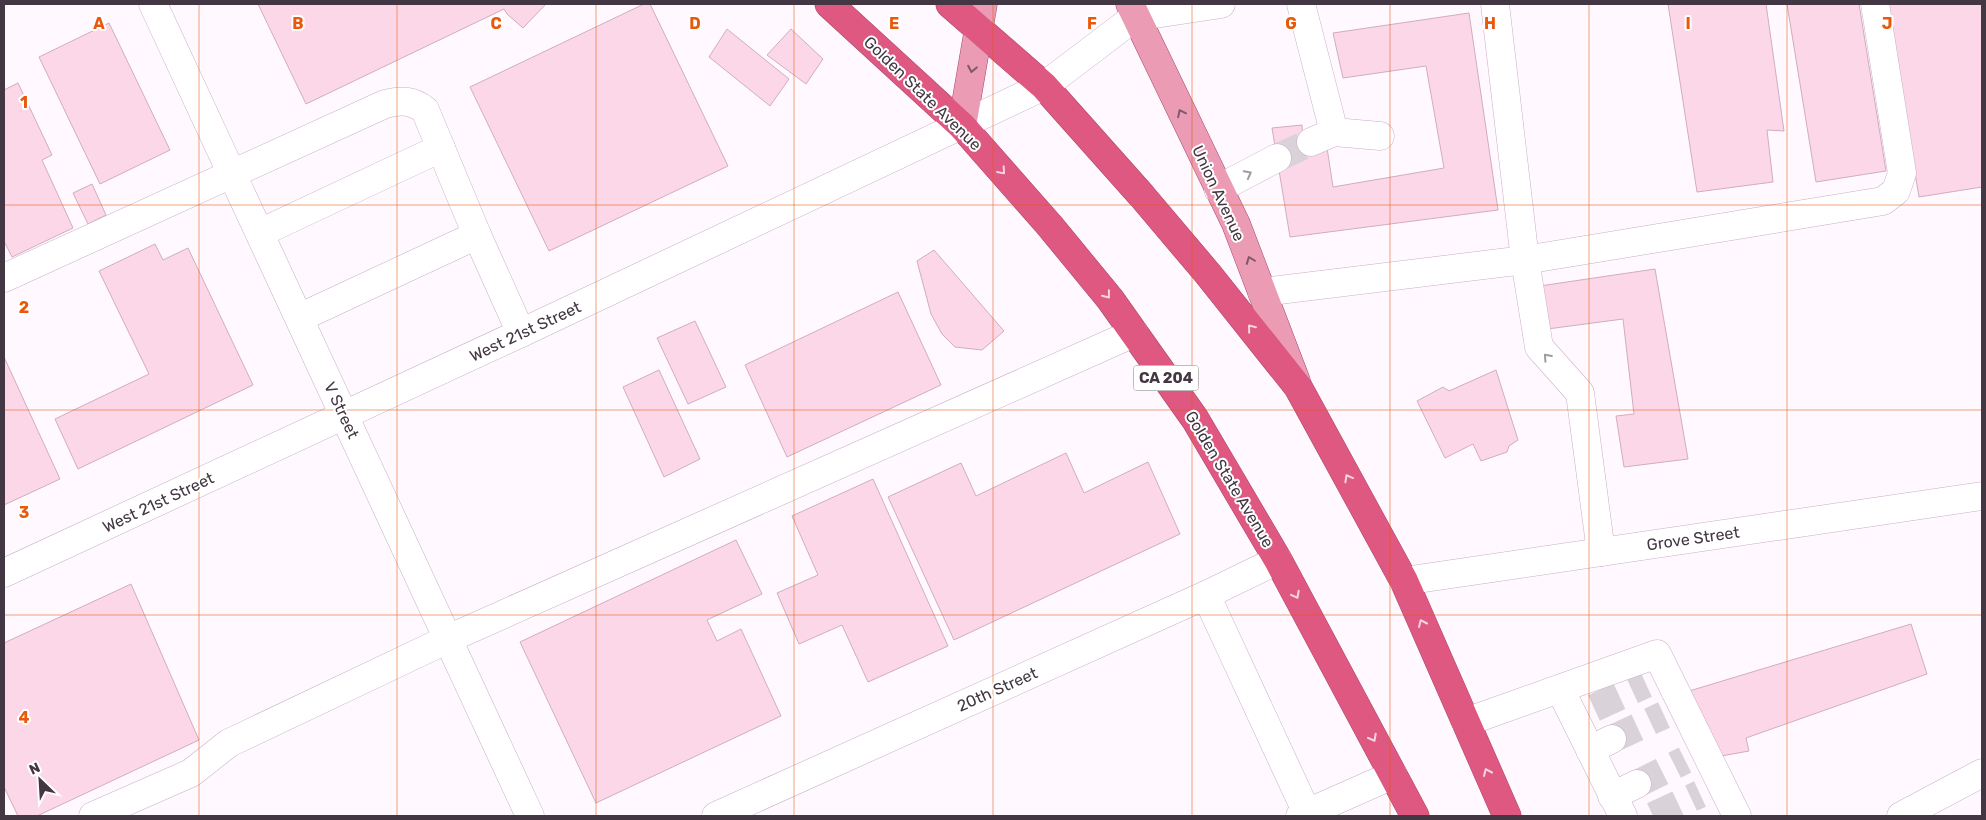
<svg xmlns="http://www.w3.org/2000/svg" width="1986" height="820" viewBox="0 0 1986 820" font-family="Rubik,sans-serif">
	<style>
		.building { fill: #fcd7e8; stroke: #d0adbe }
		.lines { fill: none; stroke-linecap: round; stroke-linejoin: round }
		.minor-tunnel { stroke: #d9d2d9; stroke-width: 28; stroke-dasharray: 28 14; stroke-linecap: butt }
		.minor-casing { stroke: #c8aec9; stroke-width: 29 }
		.major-casing { stroke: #a74c6b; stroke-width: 29 }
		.highway-casing { stroke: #a74c6b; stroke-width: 29 }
		.minor { stroke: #fff; stroke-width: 28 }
		.major { stroke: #eb9bb3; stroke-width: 28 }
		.highway { stroke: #de5881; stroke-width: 28 }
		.oneway { stroke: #7d5a6a }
		.oneway2 { stroke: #f7d5e0 }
		.oneway3 { stroke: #a09ba0 }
		.grid { fill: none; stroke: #e8590c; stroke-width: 1; stroke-opacity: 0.55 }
		.labels { text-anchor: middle; stroke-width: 4; stroke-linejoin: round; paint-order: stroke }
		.shield { fill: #fff; stroke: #7b737b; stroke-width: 1 }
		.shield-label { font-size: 15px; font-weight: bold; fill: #423742 }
		.street-label { font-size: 16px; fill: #423742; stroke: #fff }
		.grid-label { font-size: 16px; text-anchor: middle; font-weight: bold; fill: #e8590c; stroke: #fff; stroke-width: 4; stroke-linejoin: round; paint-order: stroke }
	</style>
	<rect width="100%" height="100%" fill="#fff9ff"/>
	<g class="building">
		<path d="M258,4h288l-23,24 -16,-14 -3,-5 -198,95z"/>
		<path d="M644,4h6l78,162 -179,85 -79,-164z"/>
		<path d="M1668,4h98l18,127 -17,-1 6,52 -76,10z"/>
		<path d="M1787,4h72l27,167 -70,11z"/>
		<path d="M1887,4h95v183l-63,10z"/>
		<path d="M1469,13l29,197 -208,27 -18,-109 30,-3 1,18 23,-2 7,46 111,-19 -18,-102 -83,12 -10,-45z"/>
		<path d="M109,23l61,127 -70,34 -61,-127z"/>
		<path d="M727,29l62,50 -19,27 -61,-49z"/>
		<path d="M791,29l32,30 -17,25 -39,-29z"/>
		<path d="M18,83l34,72 -10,5 31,68 -61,29 -8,-16v-151z"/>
		<path d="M92,184l14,31 -18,9 -15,-31z"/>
		<path d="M155,244l8,16 25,-12 65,137 -175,84 -23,-50 94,-45 -50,-103z"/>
		<path d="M934,250l70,81 -22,19 -27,-3 -13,-13 -11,-20 -14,-53z"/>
		<path d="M1655,269l33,190 -64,8 -8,-51 18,-2 -11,-95 -83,11 -7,-43z"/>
		<path d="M898,292l43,93 -154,72 -42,-92z"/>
		<path d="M695,321l31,66 -38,17 -31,-66z"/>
		<path d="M4,357l56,122 -56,26z"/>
		<path d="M659,370l41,89 -36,18 -41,-90z"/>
		<path d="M1496,370l22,70 -9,6 -2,6 -26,9 -8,-17 -28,14 -28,-57 26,-14 6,4z"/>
		<path d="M1066,453l18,40 64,-31 32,72 -226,106 -66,-143 73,-34 15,33z"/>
		<path d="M873,479l75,167 -80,36 -26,-57 -43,19 -22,-51 41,-18 -26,-59z"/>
		<path d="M736,540l26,54 -55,26 10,21 24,-12 40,87 -185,87 -76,-161z"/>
		<path d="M131,584l68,156 -162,76h-19l-14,-29v-144z"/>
		<path d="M1911,624l16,50 -181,64 3,13 -50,9 -23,-65z"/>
	</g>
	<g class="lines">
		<g class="minor-tunnel">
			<path d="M1277,158l34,-16"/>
			<path d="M1594,708l52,-24"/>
			<path d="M1612,739l52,-24"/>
			<path d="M1637,784l48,-24"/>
			<path d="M1653,816l47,-22"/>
		</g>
		<defs>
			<g id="minor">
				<path d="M153,4l377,812"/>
				<path d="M1301,4l33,128 46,4"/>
				<path d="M1495,4l30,256 14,87 41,46 21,159"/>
				<path d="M1311,142l23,-10"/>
				<path d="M1218,189l59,-31"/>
				<path d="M260,233l181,-85"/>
				<path d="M4,278l381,-174c16,-4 27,-4 40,6l52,125 44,98"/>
				<path d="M1262,292l263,-32 358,-59 13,-10 6,-18 -27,-169"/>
				<path d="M299,318l178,-83"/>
				<path d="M4,573l517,-240 523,-247 91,-69 86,-13"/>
				<path d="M1404,581l578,-85"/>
				<path d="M1206,595l101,218"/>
				<path d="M1560,689l63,127"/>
				<path d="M1466,722l191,-68 80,162"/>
				<path d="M1590,750l22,-11"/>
				<path d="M1612,796l25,-12"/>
				<path d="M93,816l98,-43 38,-30 219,-104 686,-306"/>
				<path d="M716,816l490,-221 72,-35"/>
				<path d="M1300,816l93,-41"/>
				<path d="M1901,816l81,-43"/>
			</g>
			<g id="major">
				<path d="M1130,4l106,220 60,157"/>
				<path d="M962,126l21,-122"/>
			</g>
			<g id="highway">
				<path d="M829,4l133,122 88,100 60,73 85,120 83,141 137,256"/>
				<path d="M950,4l94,82 98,110 66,78 90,113 106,194 103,235"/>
			</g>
		</defs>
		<use href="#minor" class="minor-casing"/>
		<use href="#major" class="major-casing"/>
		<use href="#highway" class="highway-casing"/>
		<use href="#minor" class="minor"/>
		<use href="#major" class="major"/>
		<use href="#highway" class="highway"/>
	</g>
	<defs><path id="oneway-chevron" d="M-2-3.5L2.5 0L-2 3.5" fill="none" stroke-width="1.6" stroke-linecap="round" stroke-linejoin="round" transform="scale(1.25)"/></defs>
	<g class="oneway">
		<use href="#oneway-chevron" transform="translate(972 69) rotate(101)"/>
		<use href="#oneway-chevron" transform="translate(1181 113) rotate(-116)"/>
		<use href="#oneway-chevron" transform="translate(1250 260) rotate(-111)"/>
	</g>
	<g class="oneway2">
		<use href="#oneway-chevron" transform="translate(1002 171) rotate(49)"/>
		<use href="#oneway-chevron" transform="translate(1107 295) rotate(52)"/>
		<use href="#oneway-chevron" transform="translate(1251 328) rotate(-129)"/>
		<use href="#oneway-chevron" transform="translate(1348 478) rotate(-119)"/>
		<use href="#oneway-chevron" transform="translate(1296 595) rotate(62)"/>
		<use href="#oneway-chevron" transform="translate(1422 623) rotate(-114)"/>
		<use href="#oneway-chevron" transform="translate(1373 738) rotate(62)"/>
		<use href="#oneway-chevron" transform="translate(1487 772) rotate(-114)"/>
	</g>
	<g class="oneway3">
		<use href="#oneway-chevron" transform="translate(1248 174) rotate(-28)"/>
		<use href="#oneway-chevron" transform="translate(1547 357) rotate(-132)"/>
	</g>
	<path class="grid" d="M199,4v812M397,4v812M596,4v812M794,4v812M993,4v812M1192,4v812M1390,4v812M1589,4v812M1787,4v812M4,205h1978M4,410h1978M4,615h1978"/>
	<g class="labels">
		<rect class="shield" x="1133.5" y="365.5" width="65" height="25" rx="4"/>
		<g class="shield-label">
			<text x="1166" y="383">CA 204</text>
		</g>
		<g class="street-label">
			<text transform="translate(923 93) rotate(44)" y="6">Golden State Avenue</text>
			<text transform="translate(1219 193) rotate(65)" y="6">Union Avenue</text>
			<text transform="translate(525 331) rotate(-25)" y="6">West 21st Street</text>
			<text transform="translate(342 410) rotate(65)" y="6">V Street</text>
			<text transform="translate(1230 479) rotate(59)" y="6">Golden State Avenue</text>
			<text transform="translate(158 502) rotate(-25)" y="6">West 21st Street</text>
			<text transform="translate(1693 538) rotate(-8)" y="6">Grove Street</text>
			<text transform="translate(997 689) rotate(-24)" y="6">20th Street</text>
		</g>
	</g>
	<g class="grid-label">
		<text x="99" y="29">A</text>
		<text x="298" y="29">B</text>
		<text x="496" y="29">C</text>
		<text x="695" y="29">D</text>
		<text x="894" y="29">E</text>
		<text x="1092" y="29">F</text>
		<text x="1291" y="29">G</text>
		<text x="1490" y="29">H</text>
		<text x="1688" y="29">I</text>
		<text x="1887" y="29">J</text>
		<text x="24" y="108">1</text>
		<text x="24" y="313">2</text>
		<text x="24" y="518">3</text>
		<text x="24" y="723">4</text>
	</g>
	<rect width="1986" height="820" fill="none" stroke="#423742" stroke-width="10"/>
	<g transform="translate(40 780) rotate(335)" stroke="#ffffff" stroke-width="4" paint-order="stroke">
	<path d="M0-4L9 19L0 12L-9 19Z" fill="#423742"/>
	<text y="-8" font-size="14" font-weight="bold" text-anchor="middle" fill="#423742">N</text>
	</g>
</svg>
